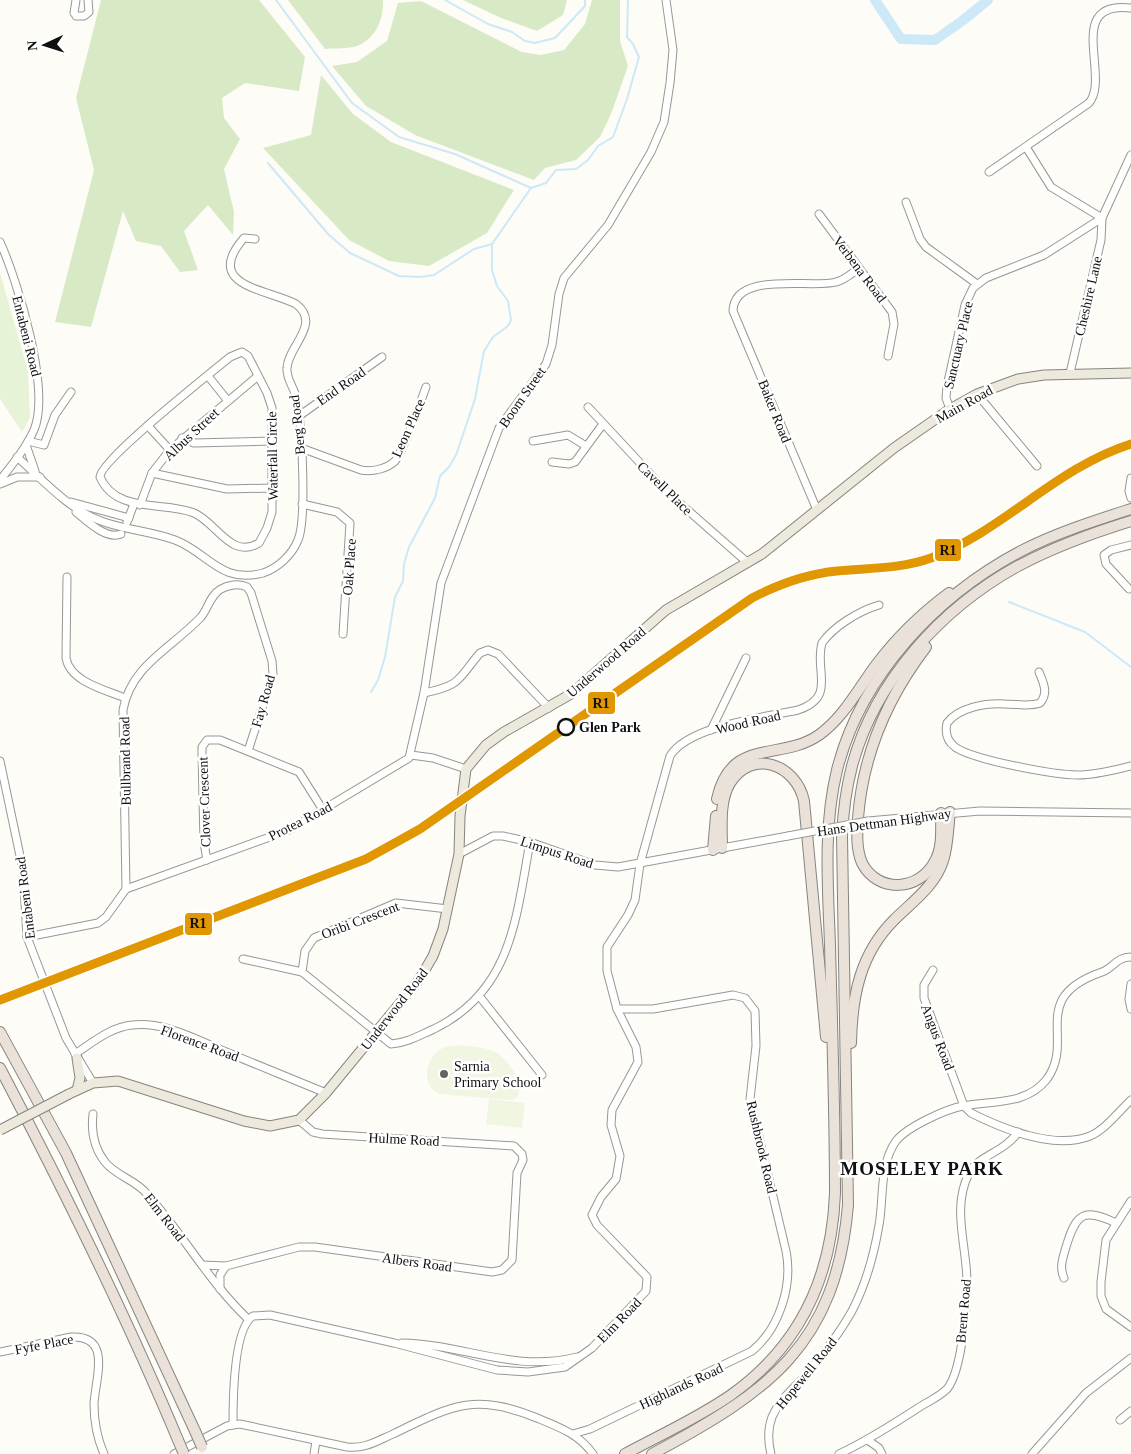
<svg xmlns="http://www.w3.org/2000/svg" width="1131" height="1454" viewBox="0 0 1131 1454" font-family="Georgia,serif">
	<style>
		.green { fill: #e7f3d7 }
		.forest { fill: #d8eac5 }
		.pitch { fill: #f0f6e1 }
		.lines { fill: none; stroke-linecap: round; stroke-linejoin: round }
		.stream { stroke: #cde8f7; stroke-width: 2 }
		.river { stroke: #cde8f7; stroke-width: 10 }
		.minor-casing { stroke: #979795; stroke-width: 9 }
		.major-casing { stroke: #858482; stroke-width: 11 }
		.highway-casing { stroke: #858482; stroke-width: 12 }
		.minor { stroke: #fffffe; stroke-width: 7 }
		.major { stroke: #ede9dc; stroke-width: 9 }
		.highway { stroke: #eae1d8; stroke-width: 10 }
		.minor-bridge-casing { stroke: #979795; stroke-width: 9; stroke-linecap: butt }
		.major-bridge-casing { stroke: #858482; stroke-width: 11; stroke-linecap: butt }
		.highway-bridge-casing { stroke: #858482; stroke-width: 12; stroke-linecap: butt }
		.minor-bridge { stroke: #fffffe; stroke-width: 7 }
		.major-bridge { stroke: #ede9dc; stroke-width: 9 }
		.highway-bridge { stroke: #eae1d8; stroke-width: 10 }
		.rail-1-casing { stroke: #fff; stroke-width: 12 }
		.rail-1 { stroke: #e09702; stroke-width: 9 }
		.stop-dot { fill: #fff; stroke: #111; stroke-width: 2.5 }
		.poi-dot { fill: #646362; stroke: #fff; stroke-width: 2 }
		.labels { text-anchor: middle; stroke-width: 5; stroke-linejoin: round; paint-order: stroke }
		.street-label { font-size: 14px; fill: #111; stroke: #fff }
		.stop-label { font-size: 14px; font-weight: bold; fill: #111; stroke: #fff; text-anchor: start }
		.poi-label { font-size: 14px; fill: #111; stroke: #fff; text-anchor: start }
		.district-label { font-size: 19px; font-weight: bold; letter-spacing: 1px; fill: #111; stroke: #fff }
		.line-badge { stroke: #fff; stroke-width: 2 }
		.pale-badge-label { font-size: 14px; text-anchor: middle; font-weight: bold; fill: #111 }
	</style>
	<rect width="100%" height="100%" fill="#fdfcf7"/>
	<path class="green" d="M0,273l28,98 2,46 -8,15 -22,-33z"/>
	<g class="forest">
		<path d="M101,0h158l46,57 -6,34 -54,-8 -23,15 2,20 16,21 -16,30 10,43 -1,23 -25,-30 -24,26 14,39 -18,2 -19,-26 -25,-5 -13,-30 -32,116 -36,-5 39,-152 -18,-72z"/>
		<path d="M288,0h95c1,18 -7,39 -26,46 -9,3 -22,2 -32,3z"/>
		<path d="M463,0h104l-4,15 -26,16 -36,-13z"/>
		<path d="M592,0h28v41l8,25 -17,48 -11,23 -24,23 -31,8 -11,12 -119,-45 -49,-29 -34,-40 25,-4 30,-21 11,-38 23,-2 101,51 19,3 23,-5 21,-26z"/>
		<path d="M321,75l32,39 38,28 123,48 -27,43 -58,33 -40,-5 -40,-21 -86,-92 48,-13z"/>
	</g>
	<g class="pitch">
		<path d="M469,1046c8,1 17,2 24,5 14,6 33,32 24,47l-6,2 -71,-6c-20,-8 -15,-36 1,-45 8,-5 19,-3 28,-3z"/>
		<path d="M489,1099l36,4 -3,25 -36,-4z"/>
	</g>
	<g class="lines">
		<g class="stream">
			<path d="M276,0l76,103 47,34 56,17 76,34"/>
			<path d="M445,0l43,24 24,8 13,9 10,2 20,-5 30,-32v-6"/>
			<path d="M268,163l60,71 22,19 49,23 21,1 14,-2 40,-26 18,-5"/>
			<path d="M1009,602l76,30 46,35"/>
			<path d="M371,692l7,-12 7,-23 10,-60 8,-16 1,-17 5,-17 26,-49 5,-22 9,-9 7,-12 19,-56 9,-48 9,-14 15,-11 3,-6 -3,-19 -11,-15 -5,-16v-26l39,-56 15,-5 10,-13 20,-1 12,-9 10,-14 15,-9 14,-38 12,-42 -6,-13 -6,-7 1,-37"/>
		</g>
		<path class="river" d="M875,0l26,39 34,1 27,-19 26,-21"/>
		<defs>
			<g id="minor">
				<path d="M74,13l2,-13"/>
				<path d="M76,16h8l5,-4 -1,-12"/>
				<path d="M1026,147l25,40 51,31 -1,22 -31,133"/>
				<path d="M989,172l100,-69c22,-26 -25,-103 42,-95"/>
				<path d="M906,202l14,37 6,8 51,37"/>
				<path d="M819,214l73,98 2,12 -6,32"/>
				<path d="M0,242c18,40 51,148 34,188 -8,18 -22,35 -34,50"/>
				<path d="M242,352l6,4 19,37 5,15v104l-5,16 -8,15c-28,17 -43,-21 -65,-30 -30,-12 -78,1 -94,-36 0,-17 111,-104 130,-120z"/>
				<path d="M208,376l20,25"/>
				<path d="M977,394l60,72"/>
				<path d="M588,407l79,85 81,71"/>
				<path d="M950,409l-4,-11 1,-12 18,-81 8,-17 13,-10 58,-23 58,-37 29,-63"/>
				<path d="M299,416l83,-59"/>
				<path d="M148,426l22,24"/>
				<path d="M182,438l12,5 78,-2"/>
				<path d="M28,441l16,4 11,-30 16,-23"/>
				<path d="M533,441l35,-6 18,11"/>
				<path d="M26,445l9,26"/>
				<path d="M301,448l60,22c11,2 26,-1 34,-9 9,-11 25,-58 31,-74"/>
				<path d="M17,457c26,23 51,52 84,64 24,9 50,10 74,19 34,13 45,44 88,33 15,-5 29,-18 35,-33 9,-21 4,-119 -2,-143 -2,-10 -10,-18 -9,-29 1,-22 35,-44 9,-64 -29,-15 -94,-18 -52,-66l11,1"/>
				<path d="M552,462l17,2 6,-2 28,-38"/>
				<path d="M152,473l75,16 45,-1"/>
				<path d="M1131,478l-2,13 2,7"/>
				<path d="M0,484l17,-7h23"/>
				<path d="M71,502l58,16"/>
				<path d="M302,504l35,8 13,11 -7,111"/>
				<path d="M140,505l12,-32 18,-23 88,-74"/>
				<path d="M817,510l-84,-199c1,-41 79,-22 103,-29 9,-2 16,-9 23,-14"/>
				<path d="M76,512c11,9 30,28 45,22"/>
				<path d="M127,522l7,-18"/>
				<path d="M67,577l-1,81c4,24 40,32 59,40"/>
				<path d="M1129,589l-23,-25 -2,-9 7,-5 20,-5"/>
				<path d="M1039,672c4,10 10,21 1,31 -11,4 -23,1 -35,1 -19,-1 -46,3 -58,19 -2,9 0,18 8,24 18,13 100,28 123,28 18,0 36,-5 53,-9"/>
				<path d="M424,693c38,-8 33,-13 56,-40l8,-3 10,4 51,54"/>
				<path d="M711,730l35,-72"/>
				<path d="M411,755l22,3 33,11"/>
				<path d="M0,761l23,109 4,67 39,101 27,45"/>
				<path d="M868,821l112,-10 151,2"/>
				<path d="M459,854l34,-18h10l27,6 65,23 23,2 170,-31"/>
				<path d="M207,860l-3,-17 -2,-90v-6l5,-7h13l79,32 24,38"/>
				<path d="M126,889l163,-59 120,-72 15,-65 17,-110 58,-155 47,-64 6,-19 7,-51 5,-16 44,-53 43,-73 13,-30 6,-39 3,-33 -7,-50"/>
				<path d="M448,909l-52,-6 -82,35 -9,13 -3,21 89,72c16,-1 29,-9 43,-15 78,-38 82,-111 96,-187"/>
				<path d="M27,937l71,-14 8,-6 20,-28 -3,-179c8,-45 49,-62 78,-93 7,-8 9,-22 20,-28 7,-4 18,-6 26,-2l4,6 21,68 1,13 -25,77"/>
				<path d="M243,959l59,13"/>
				<path d="M933,970l-9,15v13l40,108 7,7c32,16 84,37 119,23 16,-7 29,-25 41,-36"/>
				<path d="M1131,984l-2,15 2,10"/>
				<path d="M480,997l62,78"/>
				<path d="M75,1054c18,-12 36,-27 57,-29 34,-4 69,17 99,29 32,13 63,26 95,39"/>
				<path d="M93,1114c-2,17 1,34 12,48 11,14 31,18 42,32 36,40 62,88 101,125"/>
				<path d="M1131,1201l-25,39 -5,42v14l5,13 25,18"/>
				<path d="M202,1265l24,1"/>
				<path d="M1064,1278c-5,-11 -1,-20 2,-31 10,-33 17,-40 50,-24"/>
				<path d="M220,1289v-14l6,-9 73,-19h16l177,25 10,-2 10,-10 5,-87 6,-13 -1,-6 -8,-8 -192,-12 -9,-2 -14,-12"/>
				<path d="M402,1343c61,1 112,30 175,14"/>
				<path d="M0,1352l71,-15c42,-2 24,42 23,67 0,17 3,34 10,50"/>
				<path d="M1120,1420l11,-9"/>
				<path d="M233,1424c0,-22 0,-95 20,-108l17,-1 124,28 103,27 31,2 37,-5 27,-19 54,-57 1,-14 -50,-52 -5,-10 9,-18 15,-18 4,-23 -9,-31 1,-15 26,-48 -2,-15 -19,-38 -10,-38v-24l21,-32 7,-15 5,-36 30,-108c18,-30 95,-39 128,-46 39,-13 16,-39 24,-67 12,-17 37,-32 57,-38"/>
				<path d="M573,1434l17,-5 162,-78c27,-22 41,-65 34,-100l-36,-152 6,-53 -1,-35 -10,-13 -12,-3 -80,14h-36"/>
				<path d="M869,1441l10,7 3,6"/>
				<path d="M174,1454l53,-28 13,-2 107,23c18,2 30,-6 46,-13 58,-28 81,-42 144,-16 22,9 42,16 56,36"/>
				<path d="M314,1454l2,-13"/>
				<path d="M771,1454c-3,-12 -3,-26 1,-37 7,-17 21,-28 33,-41 17,-20 34,-42 47,-65 14,-27 22,-56 27,-86 5,-27 0,-60 17,-84 11,-14 50,-32 67,-35 29,-6 63,0 84,-27 29,-40 -20,-81 55,-107 12,-4 14,-15 29,-15"/>
				<path d="M839,1454c28,-13 53,-29 79,-46 9,-6 21,-11 29,-19 16,-19 22,-97 19,-123 -3,-33 -12,-62 3,-93 8,-17 36,-21 49,-41"/>
				<path d="M1032,1454l54,-61 45,-35"/>
			</g>
			<g id="major">
				<path d="M77,1090l3,-12 -3,-20"/>
				<path d="M69,1094l24,-11 25,-2 126,40 26,5 29,-6 27,-27 93,-113 14,-24 10,-27 16,-75 1,-38 6,-47 20,-24 18,-13 67,-38 95,-84 96,-56 132,-106 56,-39 27,-15 41,-15 26,-4 87,-2"/>
			</g>
			<g id="highway">
				<path d="M926,647c-39,51 -63,106 -68,171 -1,14 -2,31 4,45 16,31 58,28 73,-2 8,-14 6,-33 6,-48"/>
				<path d="M717,799c14,-63 63,-37 102,-64 25,-18 39,-46 57,-70 21,-28 46,-52 73,-72"/>
				<path d="M722,848c0,-20 -3,-47 8,-65 22,-35 66,-19 74,18l22,236"/>
				<path d="M713,850l3,-34"/>
				<path d="M0,1032l66,121 129,278"/>
				<path d="M851,1043c1,-47 9,-89 43,-123 18,-18 41,-34 49,-59 5,-15 5,-33 7,-49"/>
				<path d="M0,1068c64,122 125,245 178,372"/>
				<path d="M625,1454c35,-19 73,-36 106,-59 69,-49 101,-119 104,-202 0,-82 -3,-165 -5,-248 -2,-58 -7,-118 7,-175 24,-95 99,-174 184,-219 35,-18 73,-30 110,-42"/>
				<path d="M652,1454c116,-62 184,-108 196,-249l-6,-368c1,-24 4,-48 10,-71 23,-86 90,-158 166,-200 36,-19 74,-33 113,-45"/>
			</g>
		</defs>
		<use href="#minor" class="minor-casing"/>
		<use href="#major" class="major-casing"/>
		<use href="#highway" class="highway-casing"/>
		<use href="#minor" class="minor"/>
		<use href="#major" class="major"/>
		<use href="#highway" class="highway"/>
		<defs>
			<path id="minor-bridge" d="M788,836l80,-15"/>
			<path id="major-bridge" d="M0,1130l69,-36"/>
			<g id="highway-bridge">
				<path d="M195,1431l7,16"/>
				<path d="M178,1440l6,14"/>
			</g>
		</defs>
		<use href="#minor-bridge" class="minor-bridge-casing"/>
		<use href="#major-bridge" class="major-bridge-casing"/>
		<use href="#highway-bridge" class="highway-bridge-casing"/>
		<use href="#minor-bridge" class="minor-bridge"/>
		<use href="#major-bridge" class="major-bridge"/>
		<use href="#highway-bridge" class="highway-bridge"/>
		<defs>
			<path id="rail-1" d="M0,1000l366,-141 54,-30 332,-231c27,-14 54,-24 85,-27 31,-3 64,-2 94,-13 72,-27 126,-91 200,-114"/>
		</defs>
		<use href="#rail-1" class="rail-1-casing"/>
		<use href="#rail-1" class="rail-1"/>
	</g>
	<circle class="stop-dot" cx="566" cy="727" r="8"/>
	<circle class="poi-dot" cx="444" cy="1074" r="5"/>
	<g class="labels">
		<g class="street-label">
			<text transform="translate(860 269) rotate(53)" y="5">Verbena Road</text>
			<text transform="translate(1088 296) rotate(-77)" y="5">Cheshire Lane</text>
			<text transform="translate(27 336) rotate(76)" y="5">Entabeni Road</text>
			<text transform="translate(958 345) rotate(-77)" y="5">Sanctuary Place</text>
			<text transform="translate(341 386) rotate(-35)" y="5">End Road</text>
			<text transform="translate(522 397) rotate(-55)" y="5">Boom Street</text>
			<text transform="translate(964 404) rotate(-29)" y="5">Main Road</text>
			<text transform="translate(775 411) rotate(68)" y="5">Baker Road</text>
			<text transform="translate(297 425) rotate(-96)" y="5">Berg Road</text>
			<text transform="translate(408 428) rotate(-66)" y="5">Leon Place</text>
			<text transform="translate(191 434) rotate(-43)" y="5">Albus Street</text>
			<text transform="translate(272 456) rotate(-91)" y="5">Waterfall Circle</text>
			<text transform="translate(665 488) rotate(44)" y="5">Cavell Place</text>
			<text transform="translate(349 567) rotate(-86)" y="5">Oak Place</text>
			<text transform="translate(606 662) rotate(-41)" y="5">Underwood Road</text>
			<text transform="translate(263 701) rotate(-74)" y="5">Fay Road</text>
			<text transform="translate(748 722) rotate(-13)" y="5">Wood Road</text>
			<text transform="translate(125 761) rotate(-91)" y="5">Bullbrand Road</text>
			<text transform="translate(204 802) rotate(-92)" y="5">Clover Crescent</text>
			<text transform="translate(300 821) rotate(-27)" y="5">Protea Road</text>
			<text transform="translate(884 822) rotate(-8)" y="5">Hans Dettman Highway</text>
			<text transform="translate(557 852) rotate(18)" y="5">Limpus Road</text>
			<text transform="translate(25 898) rotate(-97)" y="5">Entabeni Road</text>
			<text transform="translate(360 920) rotate(-21)" y="5">Oribi Crescent</text>
			<text transform="translate(394 1009) rotate(-52)" y="5">Underwood Road</text>
			<text transform="translate(938 1037) rotate(69)" y="5">Angus Road</text>
			<text transform="translate(200 1043) rotate(20)" y="5">Florence Road</text>
			<text transform="translate(404 1139) rotate(3)" y="5">Hulme Road</text>
			<text transform="translate(762 1147) rotate(77)" y="5">Rushbrook Road</text>
			<text transform="translate(165 1217) rotate(52)" y="5">Elm Road</text>
			<text transform="translate(417 1262) rotate(8)" y="5">Albers Road</text>
			<text transform="translate(963 1311) rotate(-85)" y="5">Brent Road</text>
			<text transform="translate(619 1320) rotate(-46)" y="5">Elm Road</text>
			<text transform="translate(44 1344) rotate(-11)" y="5">Fyfe Place</text>
			<text transform="translate(806 1373) rotate(-51)" y="5">Hopewell Road</text>
			<text transform="translate(681 1386) rotate(-25)" y="5">Highlands Road</text>
		</g>
		<g class="stop-label">
			<text x="579" y="732">Glen Park</text>
		</g>
		<g class="poi-label">
			<text x="454" y="1071">Sarnia<tspan x="454" dy="16">Primary School</tspan></text>
		</g>
		<g class="district-label">
			<text x="922" y="1175">MOSELEY PARK</text>
		</g>
	</g>
	<g class="line-badge">
		<rect x="934" y="538" width="28" height="24" rx="5" fill="#e09702"/>
		<rect x="587" y="691" width="29" height="24" rx="5" fill="#e09702"/>
		<rect x="184" y="912" width="29" height="24" rx="5" fill="#e09702"/>
	</g>
	<g class="pale-badge-label">
		<text x="948" y="555">R1</text>
		<text x="601" y="708">R1</text>
		<text x="198" y="928">R1</text>
	</g>
	<g transform="translate(45 45) rotate(266)" stroke="#ffffff" stroke-width="4" paint-order="stroke">
	<path d="M0-4L9 19L0 12L-9 19Z" fill="#111111"/>
	<text y="-8" font-size="14" font-weight="bold" text-anchor="middle" fill="#111111">N</text>
	</g>
</svg>
